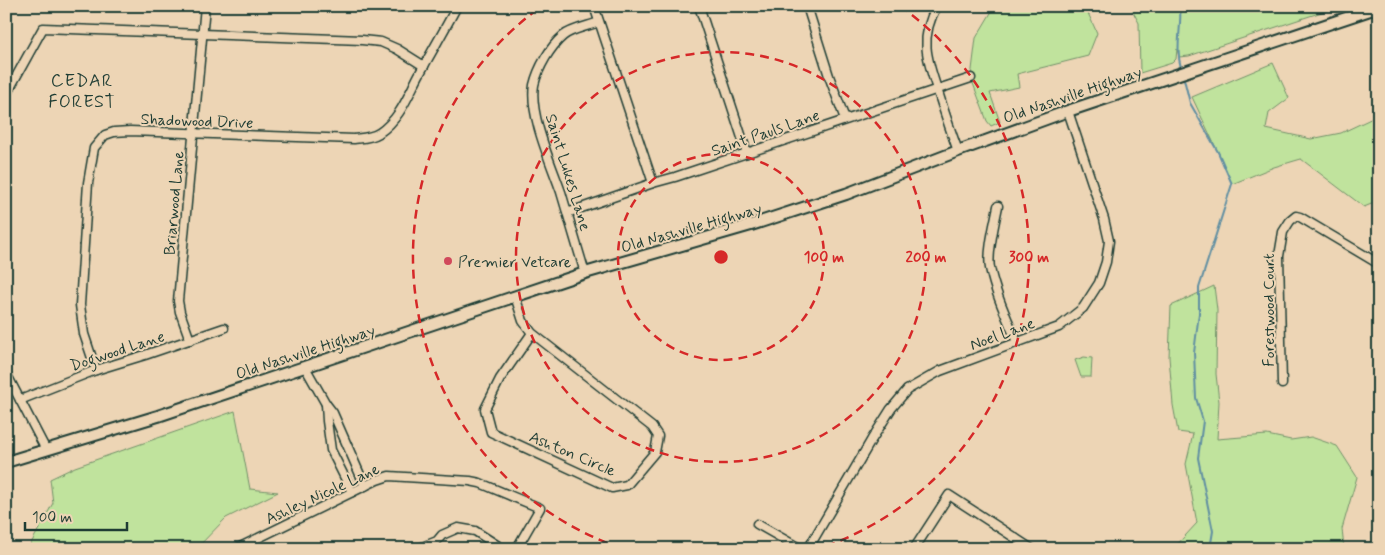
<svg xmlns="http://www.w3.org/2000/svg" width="1385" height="555" viewBox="0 0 1385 555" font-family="Mynerve,sans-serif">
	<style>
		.green { fill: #c0e39d; stroke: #709068 }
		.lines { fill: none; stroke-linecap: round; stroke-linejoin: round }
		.stream { stroke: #618fa2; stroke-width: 2 }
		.minor-casing { stroke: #1f3d34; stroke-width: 11 }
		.secondary-casing { stroke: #1f3d34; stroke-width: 14 }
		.minor { stroke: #edd5b5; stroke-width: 8 }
		.secondary { stroke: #edd5b5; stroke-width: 10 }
		.ring { fill: none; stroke: #d62828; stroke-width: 2.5; stroke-dasharray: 9 6 }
		.poi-dot { fill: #d1495b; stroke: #edd5b5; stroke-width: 2 }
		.labels { text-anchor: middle; stroke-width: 4; stroke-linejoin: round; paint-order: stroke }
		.street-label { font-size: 16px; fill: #1f3d34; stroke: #edd5b5 }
		.poi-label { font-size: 16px; fill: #1f3d34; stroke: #edd5b5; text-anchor: start }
		.neighbourhood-label { font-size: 18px; letter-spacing: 1px; fill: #1f3d34; stroke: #edd5b5 }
		.centre { fill: #d62828; stroke: #edd5b5; stroke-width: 2.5 }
		.ring-label { font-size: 15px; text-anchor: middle; font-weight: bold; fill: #d62828; stroke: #edd5b5; stroke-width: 4; stroke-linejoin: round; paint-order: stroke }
	</style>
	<rect width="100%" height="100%" fill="#edd5b5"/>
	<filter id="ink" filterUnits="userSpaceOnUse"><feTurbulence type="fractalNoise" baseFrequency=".02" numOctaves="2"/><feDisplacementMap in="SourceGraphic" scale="10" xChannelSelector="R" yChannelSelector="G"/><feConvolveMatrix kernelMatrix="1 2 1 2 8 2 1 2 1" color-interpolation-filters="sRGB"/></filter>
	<g filter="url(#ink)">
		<g class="green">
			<path d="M995,6h100l-7,7 9,20 -9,23 -71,18 2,13 -29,6 10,29 -9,4 -4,-5 -16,-43 5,-40z"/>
			<path d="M1130,6h210l-151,50 -10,1 -2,-8 -1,10 -4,4 -32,10 -1,-50z"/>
			<path d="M1273,63l16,35 -20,15 -3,16 45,10 30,-6 38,-18v86l-15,6 -63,-48 -27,8 -42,17 -14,-32 -26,-55z"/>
			<path d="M1214,286l3,24 -1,64 3,28 -2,37 50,-4 24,5 20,-3 26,9 20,31 -15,52 2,20h-171l24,-26 -11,-59 7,-30 -15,-2 -5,-27 -4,-48 2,-51z"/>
			<path d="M1084,357l8,1 -1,19h-10l-6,-17z"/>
			<path d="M235,411l15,78 28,3 -52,26 -30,31h-168l25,-46 -3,-24 25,-12z"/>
		</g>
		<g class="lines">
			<g class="stream">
				<path d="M1180,6c2,21 -5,41 1,62"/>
				<path d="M1183,75l7,28 28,49 14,32 -33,104v25l-5,40 2,45 7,23 -5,37 15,73 -3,18"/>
			</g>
			<defs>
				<g id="minor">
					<path d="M594,6l59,177"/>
					<path d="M699,6l48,147"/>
					<path d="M807,6l22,70 16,43"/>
					<path d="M937,6c-19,33 -9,56 2,89 6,19 12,37 19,56"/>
					<path d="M6,95l37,-67 319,12 19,2 16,7 27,17"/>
					<path d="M998,206c-3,16 -11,46 -8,62 5,25 17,50 27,74"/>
					<path d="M567,213l86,-30 22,-6 296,-99"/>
					<path d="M585,273c-8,-27 -16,-54 -24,-81 -10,-29 -32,-77 -27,-107 4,-17 16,-38 29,-49 8,-7 26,-10 36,-14"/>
					<path d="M515,296l8,25 9,12 120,94 6,9 -3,16 -28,33 -15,3 -121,-56 -6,-23 15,-30 32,-46"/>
					<path d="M190,340l-10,-28 -2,-11 27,-295"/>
					<path d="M305,367l21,37 7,9 32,73"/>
					<path d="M96,370l-12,-36 -4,-29 8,-122 6,-35 11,-13 9,-3 16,-1 224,8c9,-1 17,-1 25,-6 22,-15 29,-38 41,-60 12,-22 25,-44 37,-67"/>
					<path d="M6,373l40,77"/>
					<path d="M1282,384l-3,-128 4,-24 7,-11 6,-5 4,1 79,47"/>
					<path d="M20,400l76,-30 49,-15 79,-27"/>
					<path d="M326,404l1,17 4,29 21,42"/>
					<path d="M757,524l44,25"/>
					<path d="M236,549l141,-69 12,-4 81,5 10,2 60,25 -23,40 2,1"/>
					<path d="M417,549l20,-8 5,-6 16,-7 17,3 28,18"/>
					<path d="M808,549l64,-110 19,-30 16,-19 33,-19 119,-44 24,-19 16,-25 7,-21 3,-21 -5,-22 -36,-108"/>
					<path d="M914,549l35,-54 83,54"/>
				</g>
				<path id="secondary" d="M6,462l152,-46 427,-143 166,-48 95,-31 112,-43 110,-40 311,-104"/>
			</defs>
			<use href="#minor" class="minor-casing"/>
			<use href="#secondary" class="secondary-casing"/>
			<use href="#minor" class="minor"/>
			<use href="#secondary" class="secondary"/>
		</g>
	</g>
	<g class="ring">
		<circle cx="721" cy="257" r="103"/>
		<circle cx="721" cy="257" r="205"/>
		<path d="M621 548A308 308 0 0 1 542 6M900 6A308 308 0 0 1 821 548"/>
	</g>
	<circle class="poi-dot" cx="448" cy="261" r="5"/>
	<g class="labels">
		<g class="street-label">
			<text transform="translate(1072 94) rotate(-19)" y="6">Old Nashville Highway</text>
			<text transform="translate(197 120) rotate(2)" y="6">Shadowood Drive</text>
			<text transform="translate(765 132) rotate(-19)" y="6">Saint Pauls Lane</text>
			<text transform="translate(569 172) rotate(73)" y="6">Saint Lukes Lane</text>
			<text transform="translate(173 203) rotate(-85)" y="6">Briarwood Lane</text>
			<text transform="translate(691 227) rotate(-16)" y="6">Old Nashville Highway</text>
			<text transform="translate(1268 310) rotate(-90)" y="6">Forestwood Court</text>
			<text transform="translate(1002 333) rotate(-20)" y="6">Noel Lane</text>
			<text transform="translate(117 350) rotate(-18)" y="6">Dogwood Lane</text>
			<text transform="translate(305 351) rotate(-18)" y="6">Old Nashville Highway</text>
			<text transform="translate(573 453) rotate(23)" y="6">Ashton Circle</text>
			<text transform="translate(322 493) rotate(-25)" y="6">Ashley Nicole Lane</text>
		</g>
		<g class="poi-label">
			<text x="458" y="267">Premier Vetcare</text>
		</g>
		<g class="neighbourhood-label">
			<text x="82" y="86">CEDAR<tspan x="82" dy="21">FOREST</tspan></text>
		</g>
	</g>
	<circle cx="721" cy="257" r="8" class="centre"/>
	<g class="ring-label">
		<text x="824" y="262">100 m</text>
		<text x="926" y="262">200 m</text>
		<text x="1029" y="262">300 m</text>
	</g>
	<rect width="1385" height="555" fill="none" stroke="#edd5b5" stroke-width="25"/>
	<rect x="12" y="12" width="1360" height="530" fill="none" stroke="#1f3d34" stroke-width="2" filter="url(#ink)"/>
	<path d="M25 522v8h102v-8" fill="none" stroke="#1f3d34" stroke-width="2.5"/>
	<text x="32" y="522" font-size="15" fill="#1f3d34" stroke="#edd5b5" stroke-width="4" paint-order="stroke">100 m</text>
</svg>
